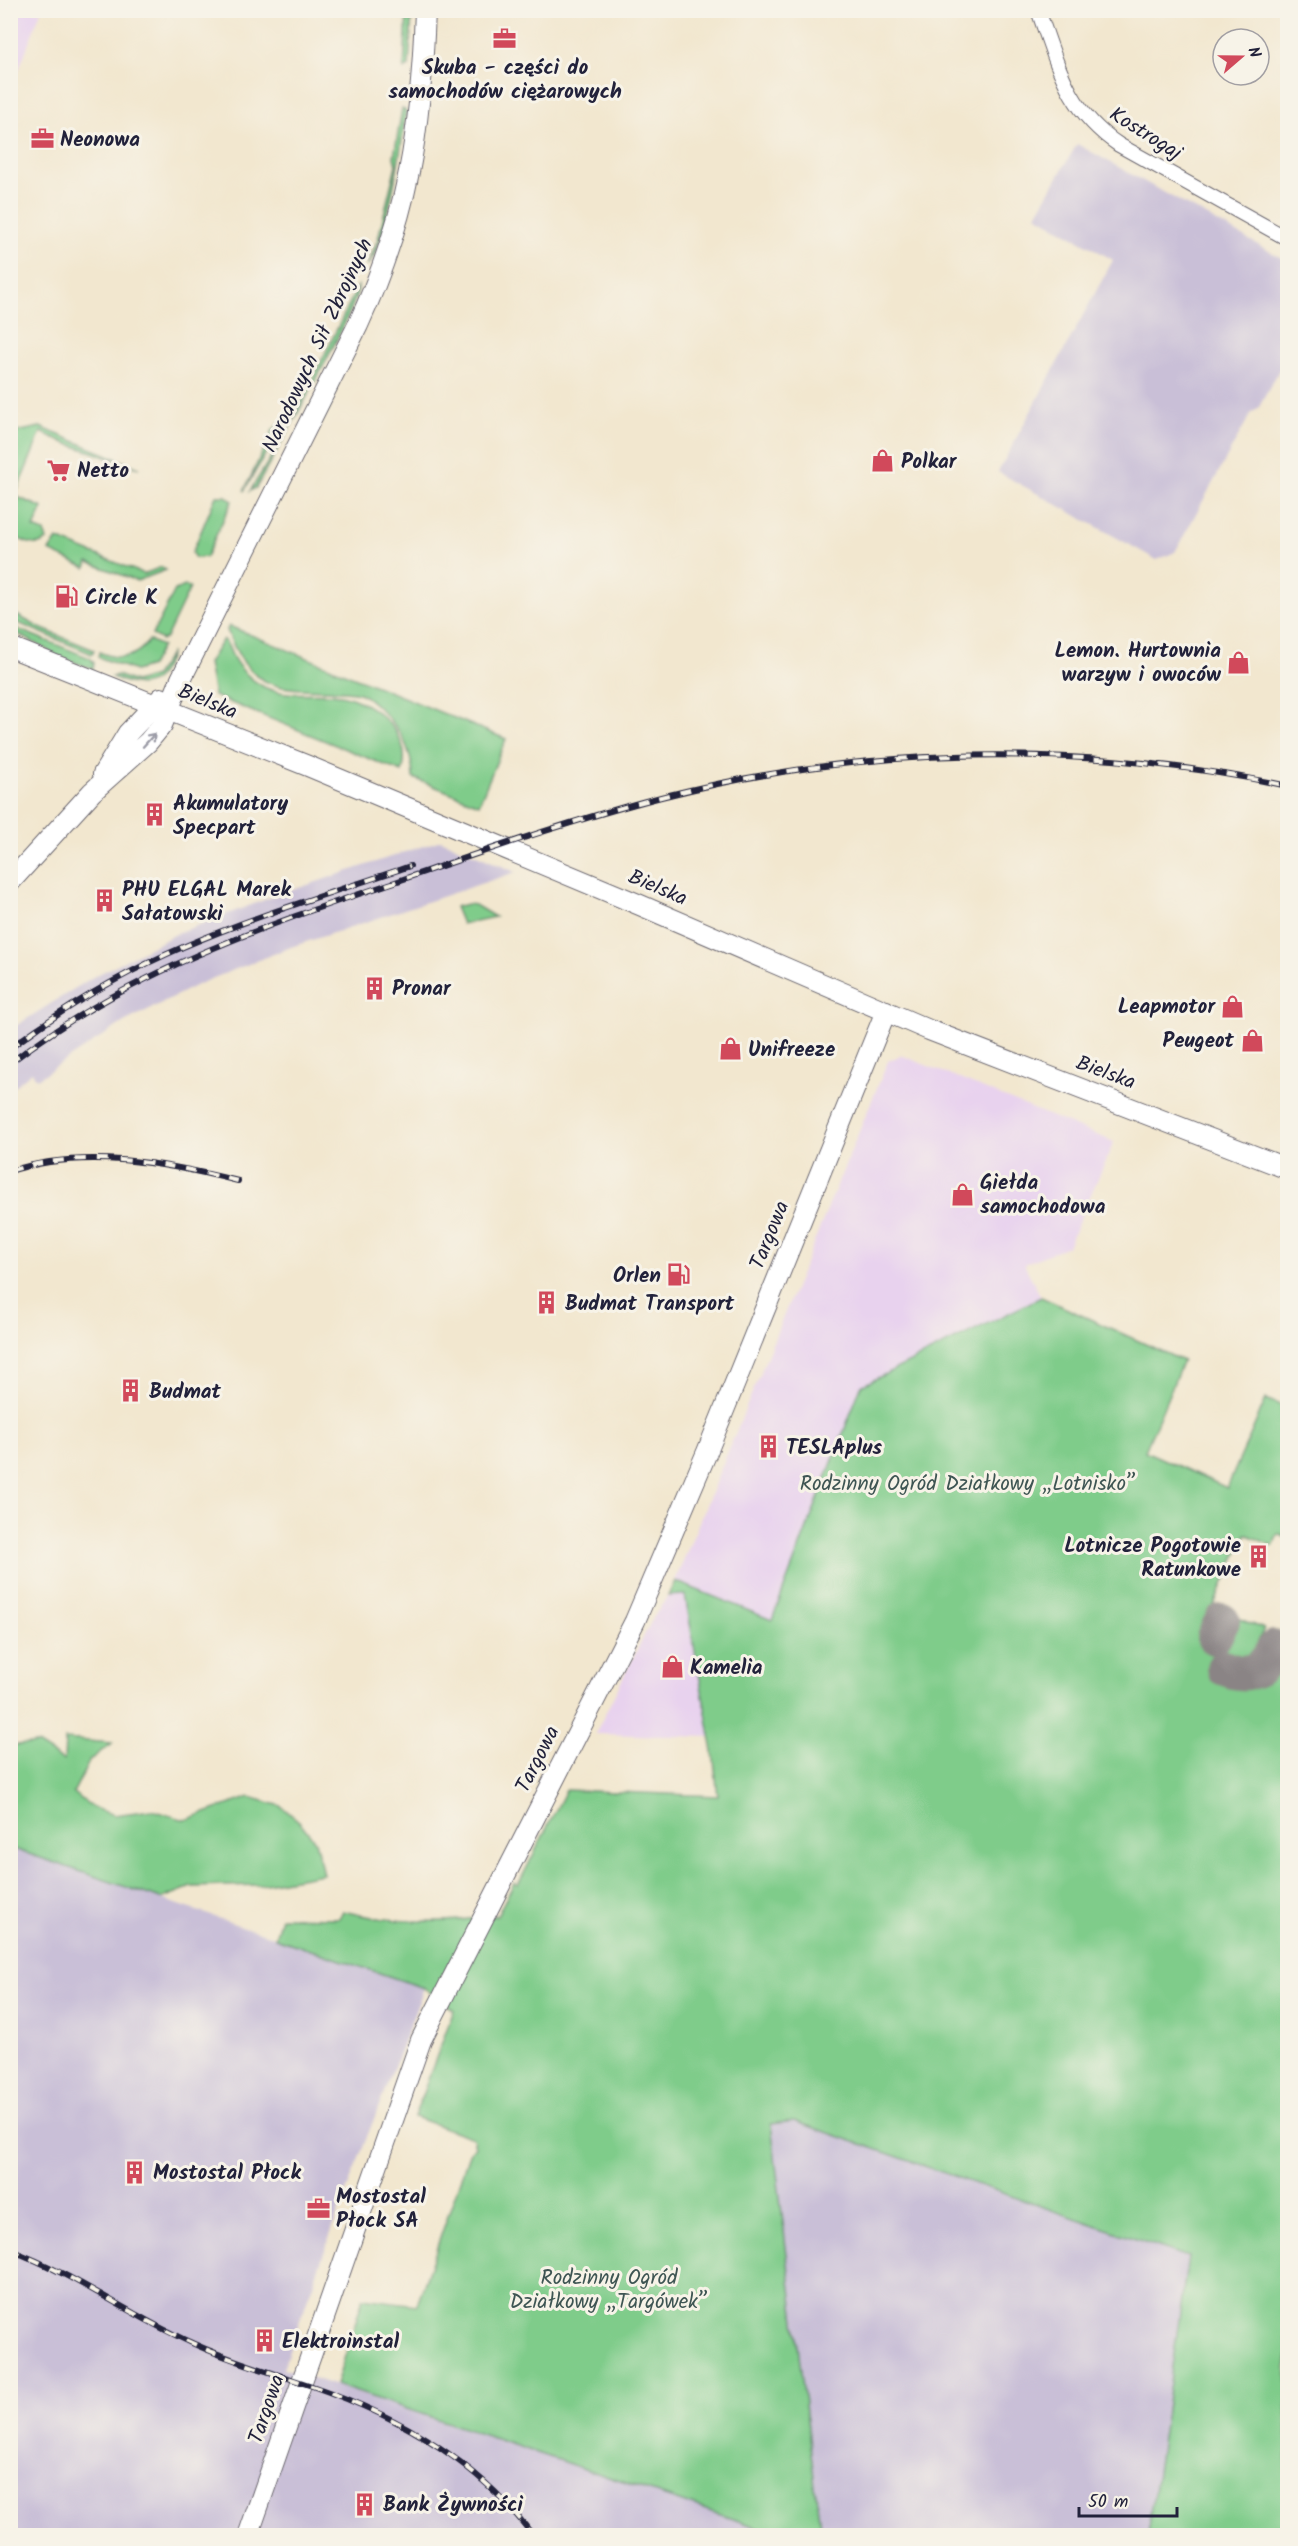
<svg xmlns="http://www.w3.org/2000/svg" width="1298" height="2546" viewBox="0 0 1298 2546" font-family="Kalam,sans-serif">
	<style>
		.built { fill: #e8d2ee }
		.industrial { fill: #c9bfd7 }
		.green { fill: #7fcc8a; stroke: #507762; stroke-width: 1.5 }
		.lines { fill: none; stroke-linecap: round; stroke-linejoin: round }
		.taxiway { stroke: #8a8485; stroke-width: 36 }
		.street-casing { stroke: #6b676f; stroke-width: 16 }
		.secondary-casing { stroke: #6b676f; stroke-width: 22 }
		.street { stroke: #fff; stroke-width: 14 }
		.secondary { stroke: #fff; stroke-width: 20 }
		.rail-casing { stroke: #22223b; stroke-width: 6 }
		.rail { stroke: #f7f3e8; stroke-width: 4; stroke-dasharray: 11; stroke-linecap: butt }
		.oneway { stroke: #9c9ca7 }
		.labels { text-anchor: middle; stroke-width: 6; stroke-linejoin: round; paint-order: stroke }
		.poi-label { font-size: 21px; font-weight: bold; fill: #22223b; stroke: #f7f3e8; text-anchor: start }
		.street-label { font-size: 21px; fill: #22223b; stroke: #f7f3e8 }
		.park-label { font-size: 21px; fill: #3e5553; stroke: #f7f3e8 }
	</style>
	<rect width="100%" height="100%" fill="#f7f3e8"/>
	<filter id="ink" filterUnits="userSpaceOnUse"><feTurbulence type="fractalNoise" baseFrequency=".0167" numOctaves="2"/><feDisplacementMap in="SourceGraphic" scale="12" xChannelSelector="R" yChannelSelector="G"/><feConvolveMatrix kernelMatrix="1 2 1 2 8 2 1 2 1" color-interpolation-filters="sRGB"/></filter>
	<filter id="wash" filterUnits="userSpaceOnUse"><feTurbulence type="fractalNoise" baseFrequency=".008" numOctaves="4" result="noise"/><feDisplacementMap in="SourceGraphic" scale="24" xChannelSelector="R" yChannelSelector="G"/><feGaussianBlur stdDeviation="1.35" result="paint"/><feColorMatrix in="noise" values="0 0 0 0 0 0 0 0 0 0 0 0 0 0 0 0 0 1.4 0 .05"/><feComposite in="paint" operator="in"/></filter>
	<g filter="url(#wash)">
		<rect width="100%" height="100%" fill="#f2e7cf"/>
		<g class="built">
			<path d="M11,10l30,1 -30,79 -1,-79z"/>
			<path d="M901,1055l213,87 -46,104 -44,18 17,33 -180,89 -89,234 -97,-39 213,-520z"/>
			<path d="M685,1595l25,142 -115,-3 58,-116 15,-22z"/>
		</g>
		<g class="industrial">
			<path d="M1077,144l210,117v95l-28,51 -9,8 -75,137 -18,8 -159,-88 115,-212 -77,-45z"/>
			<path d="M441,840l75,32 -225,75 -90,36 -77,39 -87,57 -5,-7 -21,17v-60l82,-52 85,-44 94,-36z"/>
			<path d="M11,1848l413,140 -83,217 -58,163 497,167 -769,1z"/>
			<path d="M794,2121l394,136 -40,278h-327l-50,-411z"/>
		</g>
		<g class="green">
			<path d="M407,11h5l-3,55 -5,3z"/>
			<path d="M402,109l4,2c-4,32 -19,133 -39,155l11,-27 18,-74 -2,-8z"/>
			<path d="M358,286c2,21 -86,173 -102,202l-6,3 36,-58z"/>
			<path d="M288,415l-44,76 29,-61z"/>
			<path d="M40,427l99,41 -74,-25 -24,-11 -26,64 28,12 -9,20 10,4 3,8c-11,10 -25,0 -36,-5v-102z"/>
			<path d="M216,496h10l6,5 -26,56 -11,1 -3,-5z"/>
			<path d="M57,539l87,35 17,-7 5,3 -29,11 -49,-19 -2,6 -37,-17z"/>
			<path d="M185,586l5,2 -24,50 -4,2 -10,-5 23,-45z"/>
			<path d="M13,613l27,15 54,22 -2,4 -81,-34v-6z"/>
			<path d="M10,626l80,32 4,5 -1,6 -35,-13 -47,-26z"/>
			<path d="M229,626l277,113 -27,65 -66,-26c-1,-31 -14,-51 -36,-72 -7,-6 -13,-13 -23,-14 -62,-7 -100,11 -127,-62z"/>
			<path d="M223,639c5,4 6,10 9,16 6,13 19,25 32,32 26,12 50,3 77,8 33,7 73,41 61,77l-188,-76 -6,-33z"/>
			<path d="M149,640l13,6 -11,20 -16,5 -37,-14 1,-5c20,9 37,7 50,-12z"/>
			<path d="M170,654c0,4 -4,11 -7,16 -12,22 -32,15 -51,7l5,-2 18,7 20,-6z"/>
			<path d="M467,904l8,1 20,12 -33,7 -7,-17z"/>
			<path d="M1041,1297l142,64 -38,90 82,37 39,-89 21,9v130l-9,-4 -5,12 -27,-12 -37,82 27,12 4,-9 24,10 -6,12 29,14v880h-139l40,-278 -394,-136 -23,3 50,411h-41l-444,-150 27,-87 54,7 53,-154 5,-4 -2,-9 -59,-21 40,-107 -30,-22 -149,-50 6,-21 58,1 4,-7c49,13 104,13 154,4l17,-32 4,2 48,-95 152,6 -5,-44 -28,-157 -17,1 7,-15 97,39 89,-234z"/>
			<path d="M65,1739l47,4 -22,17 -17,33 21,15 20,7 38,-5 33,10 65,-23 31,9 19,16 15,19 8,33 -63,11 -69,2 -30,12 -150,-51v-103l26,-1 27,17z"/>
		</g>
		<g class="lines">
			<g class="taxiway">
				<path d="M1214,1637l8,-16"/>
				<path d="M1224,1668c24,10 40,3 50,-20"/>
			</g>
		</g>
	</g>
	<g filter="url(#ink)">
		<g class="lines">
			<defs>
				<path id="street" d="M1038,10c20,56 30,101 81,135l169,94"/>
				<g id="secondary">
					<path d="M10,647l298,119 332,139 289,125 359,139"/>
					<path d="M103,774l25,-41 33,-35"/>
					<path d="M10,882l82,-90 56,-50 14,-17 19,-46 177,-354c51,-111 63,-194 67,-315"/>
					<path d="M248,2536l173,-496 214,-419 72,-169 179,-441"/>
				</g>
			</defs>
			<use href="#street" class="street-casing"/>
			<use href="#secondary" class="secondary-casing"/>
			<use href="#street" class="street"/>
			<use href="#secondary" class="secondary"/>
			<defs>
				<g id="rail">
					<path d="M10,1048c54,-40 112,-75 173,-101 74,-32 151,-55 227,-81"/>
					<path d="M10,1063c115,-89 252,-137 388,-182 87,-30 174,-61 263,-84 204,-52 420,-55 627,-11"/>
					<path d="M10,1171c74,-24 156,-8 228,10"/>
					<path d="M10,2250c65,24 119,65 182,93 32,15 68,26 102,37 91,29 182,76 239,156"/>
				</g>
			</defs>
			<use href="#rail" class="rail-casing"/>
			<use href="#rail" class="rail"/>
		</g>
		<defs><path id="oneway-shaft" d="M-6 0H5M1.5-3L5.5 0L1.5 3" fill="none" stroke-width="1.6" stroke-linecap="round" stroke-linejoin="round" transform="scale(1.5)"/></defs>
		<use class="oneway" href="#oneway-shaft" transform="translate(149 740) rotate(-48)"/>
	</g>
	<defs>
		<symbol id="office-bare" viewBox="-9 -9 18 18"><path d="M-6-3h4V-5.5h4V-3h4V5H-6ZM-1-4.5V-3h2v-1.5ZM-6 0V1H6V0Z" fill="#d1495b" stroke="#f7f3e8" stroke-width="2.5" paint-order="stroke"/></symbol>
		<symbol id="shop-bare" viewBox="-9 -9 18 18"><path d="M-5-2.5h2.3a2.7 3.5 0 0 1 5.4 0H5L5.5 6h-11ZM-1.5-2.5h3a1.5 2.3 0 0 0-3 0Z" fill="#d1495b" stroke="#f7f3e8" stroke-width="2.5" paint-order="stroke"/></symbol>
		<symbol id="supermarket-bare" viewBox="-9 -9 18 18"><path d="M-6-5.5h2.5l.6 2H6L4.5 2H-2.5L-4.4-4H-6ZM-1.5 3.2a1.3 1.3 0 1 0 .1 0ZM3 3.2a1.3 1.3 0 1 0 .1 0Z" fill="#d1495b" stroke="#f7f3e8" stroke-width="2.5" paint-order="stroke"/></symbol>
		<symbol id="fuel-bare" viewBox="-9 -9 18 18"><path d="M-5.5-6h7V0h2V4h1.3V-2.5L3-4.5l.8-.8L6-3V5H2.5V1h-1V6h-7ZM-4.2-4.7v3.2H.2V-4.7Z" fill="#d1495b" stroke="#f7f3e8" stroke-width="2.5" paint-order="stroke"/></symbol>
		<symbol id="building-bare" viewBox="-9 -9 18 18"><path d="M-4-6H4V6H1V3H-1V6H-4ZM-2.5-4.3h1.7v1.8h-1.7ZM.8-4.3h1.7v1.8H.8ZM-2.5-1h1.7V.8h-1.7ZM.8-1h1.7V.8H.8Z" fill="#d1495b" stroke="#f7f3e8" stroke-width="2.5" paint-order="stroke"/></symbol>
	</defs>
	<g fill-rule="evenodd">
		<use href="#office-bare" x="488" y="22" width="33" height="33"/>
		<use href="#office-bare" x="26" y="122" width="33" height="33"/>
		<use href="#shop-bare" x="866" y="444" width="33" height="33"/>
		<use href="#supermarket-bare" x="42" y="454" width="33" height="33"/>
		<use href="#fuel-bare" x="50" y="580" width="33" height="33"/>
		<use href="#shop-bare" x="1222" y="646" width="33" height="33"/>
		<use href="#building-bare" x="138" y="798" width="33" height="33"/>
		<use href="#building-bare" x="88" y="884" width="33" height="33"/>
		<use href="#building-bare" x="358" y="972" width="33" height="33"/>
		<use href="#shop-bare" x="1216" y="990" width="33" height="33"/>
		<use href="#shop-bare" x="1236" y="1024" width="33" height="33"/>
		<use href="#shop-bare" x="714" y="1032" width="33" height="33"/>
		<use href="#shop-bare" x="946" y="1178" width="33" height="33"/>
		<use href="#fuel-bare" x="662" y="1258" width="33" height="33"/>
		<use href="#building-bare" x="530" y="1286" width="33" height="33"/>
		<use href="#building-bare" x="114" y="1374" width="33" height="33"/>
		<use href="#building-bare" x="752" y="1430" width="33" height="33"/>
		<use href="#building-bare" x="1242" y="1540" width="33" height="33"/>
		<use href="#shop-bare" x="656" y="1650" width="33" height="33"/>
		<use href="#building-bare" x="118" y="2156" width="33" height="33"/>
		<use href="#office-bare" x="302" y="2192" width="33" height="33"/>
		<use href="#building-bare" x="248" y="2324" width="33" height="33"/>
		<use href="#building-bare" x="348" y="2488" width="33" height="33"/>
	</g>
	<g class="labels">
		<g class="poi-label">
			<text x="505" y="74" text-anchor="middle">Skuba - części do<tspan x="505" dy="24">samochodów ciężarowych</tspan></text>
			<text x="60" y="146">Neonowa</text>
			<text x="901" y="468">Polkar</text>
			<text x="77" y="477">Netto</text>
			<text x="85" y="604">Circle K</text>
			<text x="1221" y="657" text-anchor="end">Lemon. Hurtownia<tspan x="1221" dy="24">warzyw i owoców</tspan></text>
			<text x="173" y="810">Akumulatory<tspan x="173" dy="24">Specpart</tspan></text>
			<text x="122" y="896">PHU ELGAL Marek<tspan x="122" dy="24">Sałatowski</tspan></text>
			<text x="392" y="995">Pronar</text>
			<text x="1215" y="1013" text-anchor="end">Leapmotor</text>
			<text x="1234" y="1047" text-anchor="end">Peugeot</text>
			<text x="748" y="1056">Unifreeze</text>
			<text x="980" y="1189">Giełda<tspan x="980" dy="24">samochodowa</tspan></text>
			<text x="661" y="1282" text-anchor="end">Orlen</text>
			<text x="565" y="1310">Budmat Transport</text>
			<text x="149" y="1398">Budmat</text>
			<text x="786" y="1454">TESLAplus</text>
			<text x="1241" y="1552" text-anchor="end">Lotnicze Pogotowie<tspan x="1241" dy="24">Ratunkowe</tspan></text>
			<text x="690" y="1674">Kamelia</text>
			<text x="153" y="2179">Mostostal Płock</text>
			<text x="336" y="2203">Mostostal<tspan x="336" dy="24">Płock SA</tspan></text>
			<text x="282" y="2348">Elektroinstal</text>
			<text x="383" y="2511">Bank Żywności</text>
		</g>
		<g class="street-label">
			<text transform="translate(1146 133) rotate(32)" y="7">Kostrogaj</text>
			<text transform="translate(317 345) rotate(-65)" y="7">Narodowych Sił Zbrojnych</text>
			<text transform="translate(208 701) rotate(22)" y="7">Bielska</text>
			<text transform="translate(658 887) rotate(23)" y="7">Bielska</text>
			<text transform="translate(1106 1072) rotate(20)" y="7">Bielska</text>
			<text transform="translate(769 1235) rotate(-68)" y="7">Targowa</text>
			<text transform="translate(537 1759) rotate(-63)" y="7">Targowa</text>
			<text transform="translate(266 2409) rotate(-71)" y="7">Targowa</text>
		</g>
		<g class="park-label">
			<text x="968" y="1490">Rodzinny Ogród Działkowy „Lotnisko”</text>
			<text x="609" y="2284">Rodzinny Ogród<tspan x="609" dy="24">Działkowy „Targówek”</tspan></text>
		</g>
	</g>
	<rect width="1298" height="2546" fill="none" stroke="#f7f3e8" stroke-width="36"/>
	<g transform="translate(1241 57) rotate(70)"><circle r="28" fill="#f7f3e8" stroke="#a29fa3" stroke-width="1.5"/>
	<path d="M0-4.5L10 22L0 15L-10 22Z" fill="#d1495b"/>
	<text y="-9" font-size="16" font-weight="bold" text-anchor="middle" fill="#22223b">N</text>
	</g>
	<path d="M1079 2507v9h98v-9" fill="none" stroke="#22223b" stroke-width="3"/>
	<text x="1088" y="2507" font-size="18" fill="#22223b" stroke="#f7f3e8" stroke-width="4.5" paint-order="stroke">50 m</text>
</svg>
